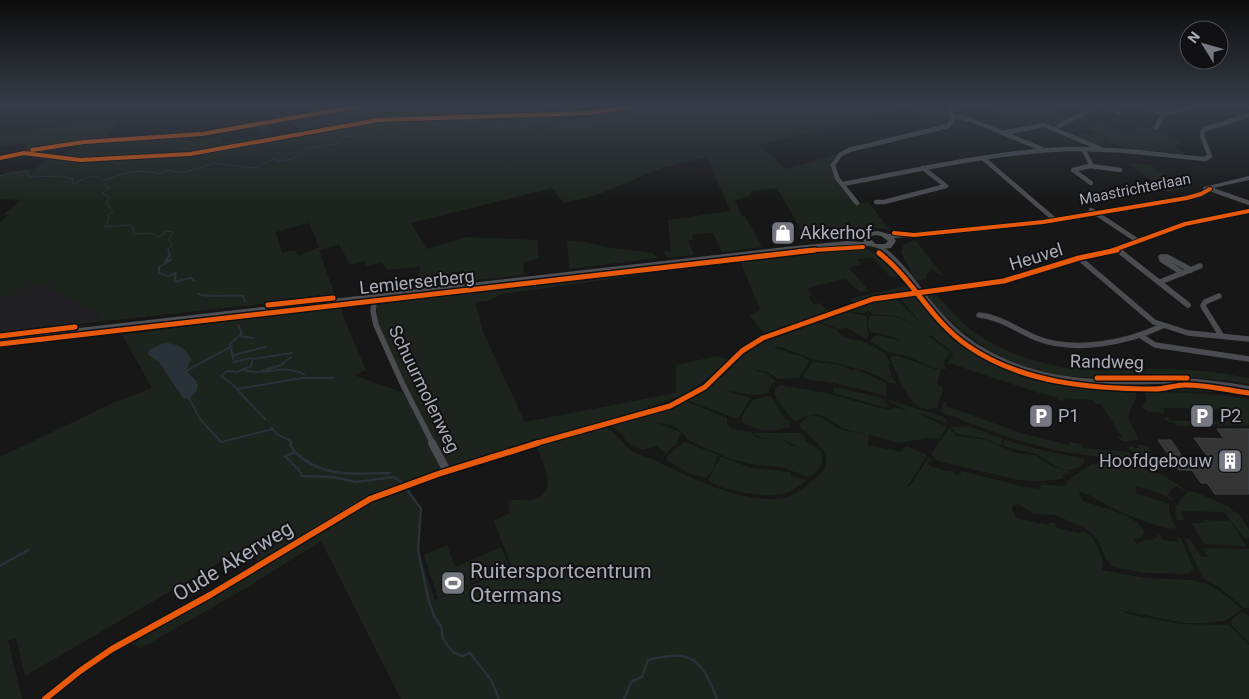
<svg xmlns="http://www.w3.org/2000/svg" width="1249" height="699" viewBox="0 0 1249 699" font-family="Roboto,sans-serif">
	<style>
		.built { fill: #212123 }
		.green { fill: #1d241e; fill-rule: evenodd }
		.water { fill: #2a3239 }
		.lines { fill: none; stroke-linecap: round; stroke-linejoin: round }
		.stream-far2 { stroke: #2a3239; stroke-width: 1 }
		.stream-far1 { stroke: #2a3239; stroke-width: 2 }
		.stream { stroke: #2a3239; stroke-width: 2.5 }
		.building { fill: #353536; stroke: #3f4043 }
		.minor-far2 { stroke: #4b4c50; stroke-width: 4.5 }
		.minor-far1 { stroke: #4b4c50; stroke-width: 5.5 }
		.minor { stroke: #4b4c50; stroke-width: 8 }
		.secondary { fill: #4a4a4e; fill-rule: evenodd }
		.primary { fill: #4d4f52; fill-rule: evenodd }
		.cycleway-far2-casing { stroke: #111113; stroke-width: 6 }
		.cycleway-far1-casing { stroke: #111113; stroke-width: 8 }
		.cycleway-casing { stroke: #111113; stroke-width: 9 }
		.cycleway-far2 { stroke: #e8590c; stroke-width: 4 }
		.cycleway-far1 { stroke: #e8590c; stroke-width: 5 }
		.cycleway { stroke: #e8590c; stroke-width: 6 }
		.labels { text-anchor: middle; stroke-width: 4; stroke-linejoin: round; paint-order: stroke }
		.far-street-label { font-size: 15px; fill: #a8adb8; stroke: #111113 }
		.poi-label { font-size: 18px; fill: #a8adb8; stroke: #111113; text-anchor: start }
		.street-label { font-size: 18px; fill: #a8adb8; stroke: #111113 }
		.near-street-label { font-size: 21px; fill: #a8adb8; stroke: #111113 }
		.near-poi-label { font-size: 21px; fill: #a8adb8; stroke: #111113; text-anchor: start }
	</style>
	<rect width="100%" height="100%" fill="#171717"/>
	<g class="built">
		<path d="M979,106h72l5,3 -37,10 -3,-2 -10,3z"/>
		<path d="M1144,125l35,16 -4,7 8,5h-2l1,2 -3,1 -5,-3 -49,-5 -20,-7 3,-1 -9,-4 16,-9 9,4z"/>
		<path d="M40,284l58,30 -1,8 -97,11v-36z"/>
	</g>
	<g class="green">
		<path d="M363,106h217l3,8 29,-6 2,-2h310l13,4 9,-4 5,12 -4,6 -8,3 -30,-20 -150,38 27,24 52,-15c-3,3 -6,6 -7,10 -1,11 13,29 21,35 4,3 11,4 16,3l23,29 -12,-3h-11l-13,9 -47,5 -31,-54 -25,3 -4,6 -13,3 7,16h3l17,31 -40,5 -9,-19 -21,2 1,5h-5l6,15 -26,3 -6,-8 9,2 -3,-32 62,-9 -23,-54 -45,11 -65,27 -33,8 -14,-16 -2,2 -137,34 16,26 40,-12 70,3 2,18 -16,4 1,13 -107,11 3,-19 -34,3 -4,-8 -16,4 -2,-5 -14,4 -11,-21 -20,6 16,46 -238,26 1,-8 -58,-30 -40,13v-75l9,-7h-6l18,-15 -21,-1v-25l19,-4 16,-1 11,-9 -30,-5 46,2 6,-7h8l3,-6 -51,7 -4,-8 -24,4v-16l118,-9 -12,15 9,2 86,-7 113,-21 28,-3 -74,16v6l-8,2 -1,-6 -67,10 -1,5 32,-4 -1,6 35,-6 1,3 40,-8 -1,-10 27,-5v-4zM309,223l10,24 -21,9 -3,-6 -13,3 -6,-21z"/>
		<path d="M1052,110l20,7 -17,8 -7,-3 -13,3 -12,-7z"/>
		<path d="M1096,122l16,6 -3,2 1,2 -10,3 8,5 -6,1 3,2 -6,3 -21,-9 7,-4 7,4 -3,-4h8l-9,-4z"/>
		<path d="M1128,163l23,2 33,24 -17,3z"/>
		<path d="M915,240l28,35 -2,1 -9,-7 -5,4 -1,6 -10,2 -15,-29 3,-8z"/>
		<path d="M567,241l20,1 19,5 46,6 6,5 -89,11z"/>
		<path d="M863,247l27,15 11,13 -9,3 -20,-20 -15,1 4,5 -12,4 20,23 -9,1 -15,-13 -38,9 5,7 -4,2 6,7 6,-1 6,7 27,-6 -3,-5 59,-14 4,6c-51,6 -98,29 -147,45l-16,-20 10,-7 -20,-48 -238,33 -14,7 -13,1 8,30 42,90 151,-29v-28l41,-9 11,3 -16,16 -25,18 -81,30 -41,11 1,2 41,-9c8,5 14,15 21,21 7,7 22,9 31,14 30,16 92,45 127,35 12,-3 25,-15 34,-23 19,-18 -9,-36 -21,-48 15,-26 32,4 47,5 8,1 15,2 23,4l-1,10 33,7 5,-6 20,8v3l-19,30 3,-1 19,-29 3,3 -4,3 2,3 16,5 6,-1 2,4 5,1 3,-4 62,16 17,2 -1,-4c11,-1 17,2 27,0v-4l24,-17 20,1 -2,-3c10,1 17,4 27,6l1,-3 27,11 19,12v2l-7,-4 -9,9 6,4 -1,1 -12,-7 -24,-7v7l33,11 1,12 7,13c-24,-2 -47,-13 -68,-23 -10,-5 -18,-12 -29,-14l-1,2 4,7c16,6 56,14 61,31l-2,5 -8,3 3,4 9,-4h8l4,-5h2l3,5 16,2 -2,-5 4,2 12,28v4l-4,3 -44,-1 -32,-6 -6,-6 -9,-21 -12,-11 -30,-14 -22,-1 -15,-10 -6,1 -1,4 4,9 32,7 2,-2h6l-1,4 23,6 6,-2 9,7 10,23 -1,9 43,8 46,2 16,4 14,8 21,17 -17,12 -22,2h-18l-65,-13 8,4 52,10 49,1 20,20v54h-848l-80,-158 -75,47 -96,55 -10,4 -8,-3 234,-138 8,-12 -116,68 -10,-16 -223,130 -9,-38 -8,2 14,59h-22v-242l115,-55 37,-14 -30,-53 221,-29 -1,8 24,56 -12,5 53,19c-12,-27 -37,-63 -29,-93zM157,345l32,19 -3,7 10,7 -8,21 -5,-1 -24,-36 -12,-8zM536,445c6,17 25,50 -5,55 -8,1 -16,-1 -23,1l2,12 -16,8 18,47 -77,32 -18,-51 4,-34 -13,-28z"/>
		<path d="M933,291c11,11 21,24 32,34 33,28 85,44 128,45 21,1 43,-1 65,-1 30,0 61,3 91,9v6c-29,-5 -58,-7 -87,-8 -26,0 -53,3 -80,1 -65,-3 -118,-35 -158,-85z"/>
		<path d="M915,293c38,50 83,79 146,90 15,3 30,2 46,4 6,0 12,4 18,5 4,1 8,0 11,1 2,8 -7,14 -7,23 -1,9 8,15 9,23 -8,3 -14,5 -21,-2h5l-21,-33h-5l-3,-4 -29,-2v3l-6,-1 -1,-3 -18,-4 -90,-30 -1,3 -1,-3 6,-8 -1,-3 -22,-17 -2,1 22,16 -7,11 4,6 -13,-1 -27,-12 -19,-4 -19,-11 7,-6 25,6 -10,-5 -20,-4c-4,-3 -4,-14 0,-17l24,2 19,7 -18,-8 -23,-2 -6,-4 -1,3 -19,-1 20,4v13l2,6 -3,4 -19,-11 -9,1 -20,-8 43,-17 33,-8 30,30 -25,-29 1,-2z"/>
		<path d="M817,322l20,8 5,7 19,4 12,5 12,8 5,9 -2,2 4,12 5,7 -8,-1 -4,-4 -22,-9 -25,-7 -22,-3 -38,-14 -4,2 30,9 5,4 -10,17 -21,1 -10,-7 -17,-4 18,7 7,6 -5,4 -3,8c-16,5 -29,-2 -44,-3l26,8 -11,20h-4l-46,-17 37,-27 15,-19 13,-10 26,-12z"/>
		<path d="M895,355l40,14h6l-4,15 5,3 1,3 -6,17c-26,13 -40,-34 -47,-50z"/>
		<path d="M813,362l27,3 13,6 2,-2 31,14 1,13 -48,-12 -34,-5 -2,-4z"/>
		<path d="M1147,384l18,2 1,-2h7l43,4 2,4 -73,-2z"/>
		<path d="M780,385l46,8 61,17 8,-2 27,7 25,12 -8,12 -13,-1 -25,5 -59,-15 -16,-11 -11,-3 -9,2 -11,6 -16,-19 -5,-9 1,-5z"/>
		<path d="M834,387l45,10 11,9 -6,1 -50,-14z"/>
		<path d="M1145,391l77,4 27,4v26l-5,1 -13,-17h-30l3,4h-6l-3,-5h-32l2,5 -16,-1 -7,-5 4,-7z"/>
		<path d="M768,396l3,1 14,22 5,3 -1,5c-16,6 -33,4 -47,-5l-1,-4 12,-18z"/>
		<path d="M883,398l61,19 4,7 -25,-10 -12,-1z"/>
		<path d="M685,401l42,17v6l6,5 16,2 9,7 25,2 8,6h5l20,10 -31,-16 -26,-3 -6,-4h47l5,4 1,4c2,2 4,3 7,4 17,9 8,25 -4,32l-28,-10 -26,-2 -27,-7 -40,-18c-11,-15 -14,-15 -33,-18l27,11 -3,3 -2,7 -11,11 -9,-8 -14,4 -16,-8 -7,-10 -10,-7 51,-15z"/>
		<path d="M944,402l2,1v3l75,27 48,12v-3l12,2 2,4 44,4 21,12 -90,-13 -41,-11 -51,-18 -9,-5 -13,-3 -3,-3z"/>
		<path d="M1164,417h4l3,4h68l4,4 -64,1 -14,-6z"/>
		<path d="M969,426l34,13 -2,6 -19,-7 -25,-4 -7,-7z"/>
		<path d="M949,428l8,8 29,4 30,13 19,2 18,12 19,5 -10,4 1,2 -2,1 -18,2 -24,-1 -82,-19 -6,-7z"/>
		<path d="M1005,440l32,9 47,10 1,3c-17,18 -32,1 -47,-7 -10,-5 -24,-4 -35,-10z"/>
		<path d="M685,442l33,13 -5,14 -7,9 -18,-5 -21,-13v-4z"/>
		<path d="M1140,444l9,4 4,16h-4l-23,-17 8,-1v2h5l-3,-2z"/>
		<path d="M721,457l31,11 37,4 2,1v3l15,4c-6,5 -15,12 -23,14 -15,4 -67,-3 -75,-15z"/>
		<path d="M1189,491l6,1 33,14 6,6 4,1 11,16v9l-4,1 -21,-27 -43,-1 3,9h-7c-5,-14 2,-19 12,-29z"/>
		<path d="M1204,520l26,1 16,25 -42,-2 -13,-21h14z"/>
		<path d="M1185,539h5l11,18h7l-6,-9 47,1v59h-5l-24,-20 -18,-11z"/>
		<path d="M447,545l8,22 46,-20 8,19 -71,32 -14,-43z"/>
		<path d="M1239,613h5l5,3v27l-17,-18v-5z"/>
	</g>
	<path class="water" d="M164,343c13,0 21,5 27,16l-5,12c12,9 18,18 2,28l-5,-1 -24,-36 -12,-8 3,-5z"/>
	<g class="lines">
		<g class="stream-far2">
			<path d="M0,176l26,-5 3,6 33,-1 11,3 -1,4 2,1c10,-5 21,-12 30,-3 17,-8 37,-13 55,-7l9,-4 15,3 31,-10 40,5 20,-9 5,2 14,-2 11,-10 33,-5 7,-7 18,-2 -5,4 12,-2 6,-6 18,2 14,-3 6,-6 16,-2 17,4 8,-2h31l5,3 12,-1 8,3 11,-4 21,9 9,-2v-3l7,-3h29l10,-5 22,-2 39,-11 17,-2"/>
			<path d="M105,183l2,5h3l-8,5 7,4 -2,7 6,7 -6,5 2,2 -4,9 25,-2 3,3 1,6 18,-1 5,4 6,-2 2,-4 9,1 -6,7 4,6 -4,4 1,2"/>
		</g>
		<g class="stream-far1">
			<path d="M168,250l2,5 -5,6 6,-1 -12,7v6l9,3 8,-3 -2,9 17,-4 3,3"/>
			<path d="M198,294c8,4 33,0 45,2l2,5"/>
			<path d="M238,325l4,8 -12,11 4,18 17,-4 2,1 -2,7 -14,6 -10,-1 -6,5 11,8 33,35"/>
			<path d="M240,336l12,2"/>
			<path d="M234,355l31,-8"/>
			<path d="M253,359l39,-6"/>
			<path d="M244,370c20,7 40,-7 60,4"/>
			<path d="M186,371l46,-25"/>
			<path d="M262,371l19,-6 10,-8"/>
			<path d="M237,389l65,-11h32"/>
			<path d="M189,398l11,21 21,23 52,-13"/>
			<path d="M271,428l7,7 13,6 -1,3"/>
		</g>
		<g class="stream">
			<path d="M291,443l-1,2 5,7 -10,4 14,14 3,6 31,1 23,5 38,-5 10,7"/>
			<path d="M295,452c26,26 61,22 95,21"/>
			<path d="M406,488l15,21 -3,41 11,52 5,14 7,10 2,13 10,13 9,4 8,-3 21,27 8,19"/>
			<path d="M0,566l28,-16"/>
			<path d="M624,699l7,-17 11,-5 6,-17c45,-11 53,-1 69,39"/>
		</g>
	</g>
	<path class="building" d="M1217,429h32v65h-34l-8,-11h-6l-9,-13h-13l-21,-30h13l13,19h11l4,6h15l-20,-27 30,1z"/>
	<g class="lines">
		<g class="minor-far2">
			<path d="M1105,106l14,7"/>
			<path d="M1146,106l17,8 -7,14"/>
			<path d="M1247,106l2,1"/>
			<path d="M1163,114l34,-8"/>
			<path d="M954,116l17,4 71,29"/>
			<path d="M1054,129l42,-23"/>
			<path d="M1003,133l41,-8 55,23"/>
			<path d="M1083,149l8,15 -1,2"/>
			<path d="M27,152l57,-10 118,-8 157,-28"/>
			<path d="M0,158l24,-5 56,7 110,-6 188,-34 211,-7 43,-7"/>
			<path d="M984,159l71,61"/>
			<path d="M1091,183l-18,-13 17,-4 30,4"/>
			<path d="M843,184c74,-14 150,-32 225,-35 46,-1 92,6 137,10l5,-3 -8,-20 1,-6 46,-15"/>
			<path d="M1210,189l39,14"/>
			<path d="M876,202h8l62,-16 -23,-18"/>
			<path d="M857,203l-20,-25 -4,-13 7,-10 9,-5 99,-24 5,-7 -4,-13"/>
			<path d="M1091,210l47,31"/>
			<path d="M1118,250l2,1"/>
			<path d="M1111,251l74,-27 64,-13"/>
		</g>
		<g class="minor-far1">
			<path d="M1118,250l70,55"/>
			<path d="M1079,258l75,64 34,11 61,6"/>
			<path d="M1183,273l-21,-13 -1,-3h6l24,13"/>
			<path d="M1160,282l40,-16"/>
			<path d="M940,290l64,-9 75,-23 38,-8"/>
			<path d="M1219,296l-14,6 -2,4 18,29"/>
			<path d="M375,297l-2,14 3,14 27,60 30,59"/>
			<path d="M979,315c21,2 38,15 57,23 38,15 90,5 126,-12"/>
			<path d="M1141,336l14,9 94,14"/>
		</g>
		<path class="minor" d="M45,699l35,-28 32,-22 98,-54 147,-89 20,-10 70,-25 -15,-28"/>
		<path class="secondary" d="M879,245c20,9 40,41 54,58 15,18 31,34 51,45 41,24 86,32 132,31 22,0 43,-1 65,-1 23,1 45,4 68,8v6c-23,-4 -45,-7 -68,-8 -24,-1 -48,1 -72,1 -51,0 -103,-12 -144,-42 -36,-26 -54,-67 -88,-95v-2z"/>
		<path class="primary" d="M1249,176v4l-36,8 -1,2c-18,12 -55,15 -77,19 -80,14 -160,23 -241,29l2,3 -5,7 -9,1 -13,-3 -22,-1 -61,6 -786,92v-6l786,-90 61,-6 17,1 -2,-4 4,-6 12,-1 11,3 83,-6 106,-13 97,-17 28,-7 1,-1 -1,-2 1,-1zM875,235l6,1 7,5 -3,3h-9l-7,-6 3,-2z"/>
		<defs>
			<g id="cycleway-far2">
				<path d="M32,150l52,-8 118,-8 157,-28"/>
				<path d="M0,158l24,-5 56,7 110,-6 188,-34 211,-7 43,-7"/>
				<path d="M894,233l20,2 129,-13 144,-24 14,-4 9,-5"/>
				<path d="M799,251l64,-4"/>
				<path d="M1111,251l74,-27 64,-13"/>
			</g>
			<g id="cycleway-far1">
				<path d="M879,253c35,27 51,67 89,93 53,37 124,43 187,43 10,0 20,-4 30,-4 21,0 43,5 64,8"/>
				<path d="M268,305l65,-7"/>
				<path d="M0,336l75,-9"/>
				<path d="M0,344l815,-94"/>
				<path d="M1097,378h90"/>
				<path d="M534,444l136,-38 35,-19 37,-36 21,-13 110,-39 131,-18 75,-23 38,-8"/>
			</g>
			<path id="cycleway" d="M45,699l35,-28 32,-22 98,-54 160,-96 68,-25 100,-31"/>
		</defs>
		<use href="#cycleway-far2" class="cycleway-far2-casing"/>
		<use href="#cycleway-far1" class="cycleway-far1-casing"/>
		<use href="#cycleway" class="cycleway-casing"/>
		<use href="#cycleway-far2" class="cycleway-far2"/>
		<use href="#cycleway-far1" class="cycleway-far1"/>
		<use href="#cycleway" class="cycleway"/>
	</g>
	<linearGradient id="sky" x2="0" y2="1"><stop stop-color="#0d0d0d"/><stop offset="0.52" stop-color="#363c47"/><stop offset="1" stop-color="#363c47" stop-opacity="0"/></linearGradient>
	<rect width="1249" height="204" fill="url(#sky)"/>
	<defs>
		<symbol id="shop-square" viewBox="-11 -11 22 22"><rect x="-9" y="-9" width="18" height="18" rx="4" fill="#757880" stroke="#111113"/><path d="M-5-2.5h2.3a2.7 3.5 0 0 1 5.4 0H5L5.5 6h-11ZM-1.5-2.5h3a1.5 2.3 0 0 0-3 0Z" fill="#fff"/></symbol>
		<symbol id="parking-square" viewBox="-11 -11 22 22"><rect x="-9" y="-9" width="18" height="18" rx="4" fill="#757880" stroke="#111113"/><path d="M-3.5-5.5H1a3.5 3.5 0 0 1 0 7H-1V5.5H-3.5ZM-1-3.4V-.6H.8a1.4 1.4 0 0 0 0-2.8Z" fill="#fff"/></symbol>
		<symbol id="building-square" viewBox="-11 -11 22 22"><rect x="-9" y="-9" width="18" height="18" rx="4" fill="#757880" stroke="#111113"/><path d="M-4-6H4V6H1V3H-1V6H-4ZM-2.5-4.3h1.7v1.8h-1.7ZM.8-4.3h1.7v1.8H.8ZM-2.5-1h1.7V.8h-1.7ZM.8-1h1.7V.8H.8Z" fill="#fff"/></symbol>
		<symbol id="stadium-square" viewBox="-11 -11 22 22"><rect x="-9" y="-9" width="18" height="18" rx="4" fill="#757880" stroke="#111113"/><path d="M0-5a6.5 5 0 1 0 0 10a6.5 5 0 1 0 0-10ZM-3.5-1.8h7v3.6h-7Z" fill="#fff"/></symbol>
	</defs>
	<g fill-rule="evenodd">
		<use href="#shop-square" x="769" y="219" width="28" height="28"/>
		<use href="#parking-square" x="1027" y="402" width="28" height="28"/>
		<use href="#parking-square" x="1188" y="402" width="28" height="28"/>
		<use href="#building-square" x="1216" y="447" width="28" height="28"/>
		<use href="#stadium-square" x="439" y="569" width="28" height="28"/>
	</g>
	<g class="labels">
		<g class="far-street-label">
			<text transform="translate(1135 189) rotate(-11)" y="5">Maastrichterlaan</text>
		</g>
		<g class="poi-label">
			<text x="800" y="239">Akkerhof</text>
			<text x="1058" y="422">P1</text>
			<text x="1220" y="422">P2</text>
			<text x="1212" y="467" text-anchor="end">Hoofdgebouw</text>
		</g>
		<g class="street-label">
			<text transform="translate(1036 257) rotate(-17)" y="6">Heuvel</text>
			<text transform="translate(417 282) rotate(-6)" y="6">Lemierserberg</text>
			<text transform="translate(1107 362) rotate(1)" y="6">Randweg</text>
			<text transform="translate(424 389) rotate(64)" y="6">Schuurmolenweg</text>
		</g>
		<g class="near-street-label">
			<text transform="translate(233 561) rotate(-31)" y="7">Oude Akerweg</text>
		</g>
		<g class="near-poi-label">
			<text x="470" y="578">Ruitersportcentrum<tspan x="470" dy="24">Otermans</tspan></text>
		</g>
	</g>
	<g transform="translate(1204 45) rotate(307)"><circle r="24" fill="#111113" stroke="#4d4f55"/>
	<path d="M0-4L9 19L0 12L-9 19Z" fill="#757880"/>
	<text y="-8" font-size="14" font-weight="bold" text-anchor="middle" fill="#a8adb8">N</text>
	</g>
</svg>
